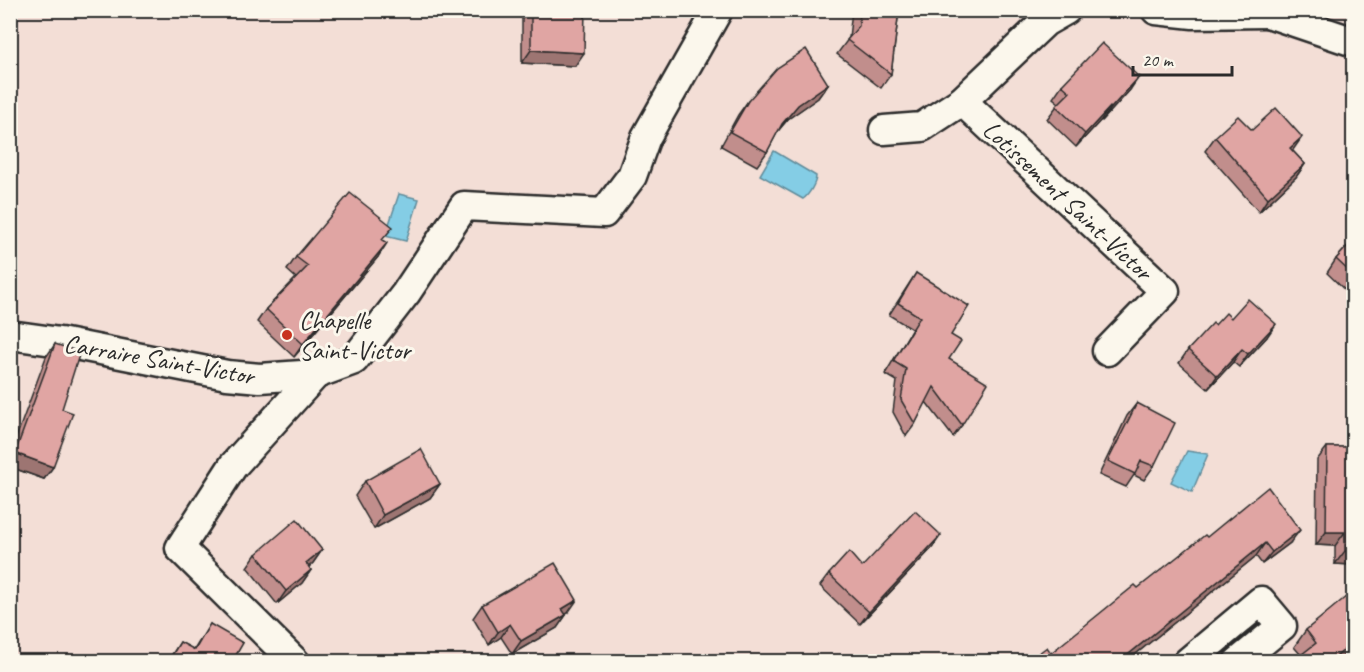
<svg xmlns="http://www.w3.org/2000/svg" width="1364" height="672" viewBox="0 0 1364 672" font-family="Caveat,sans-serif">
	<style>
		.water { fill: #84cde5; stroke: #608c9b; stroke-width: 1.5 }
		.lines { fill: none; stroke-linecap: round; stroke-linejoin: round }
		.minor-casing { stroke: #2b2b2b; stroke-width: 33 }
		.minor { stroke: #fbf7ec; stroke-width: 28 }
		.wall { fill: #c18e8c; stroke: #2b2b2b; stroke-width: 1.5 }
		.shaded-wall { fill: #9d7472; stroke: #2b2b2b; stroke-width: 1.5 }
		.building { fill: #e0a5a3; stroke: #2b2b2b; stroke-width: 1.5 }
		.poi-dot { fill: #c8321e; stroke: #fbf7ec; stroke-width: 2 }
		.labels { text-anchor: middle; stroke-width: 6; stroke-linejoin: round; paint-order: stroke }
		.street-label { font-size: 26px; fill: #2b2b2b; stroke: #fbf7ec }
		.poi-label { font-size: 26px; fill: #2b2b2b; stroke: #fbf7ec; text-anchor: start }
	</style>
	<rect width="100%" height="100%" fill="#f3ded6"/>
	<filter id="ink" filterUnits="userSpaceOnUse"><feTurbulence type="fractalNoise" baseFrequency=".0167" numOctaves="2"/><feDisplacementMap in="SourceGraphic" scale="12" xChannelSelector="R" yChannelSelector="G"/><feConvolveMatrix kernelMatrix="1 2 1 2 8 2 1 2 1" color-interpolation-filters="sRGB"/></filter>
	<g filter="url(#ink)">
		<g class="water">
			<path d="M774,151l42,25c0,7 -7,19 -13,23l-43,-24z"/>
			<path d="M399,194l20,5 -13,42 -21,-5z"/>
			<path d="M1187,451l21,3 -16,38 -21,-10z"/>
		</g>
		<g class="lines">
			<defs>
				<g id="minor">
					<path d="M1066,10l-21,12 -83,79 203,190 -58,60"/>
					<path d="M1156,10l37,4 74,-1"/>
					<path d="M1259,10l95,32"/>
					<path d="M884,130l38,-3 40,-26"/>
					<path d="M10,335l50,7 167,33 33,3 56,-4 38,-14 52,-67 58,-87 140,7 28,-37 14,-39 72,-127"/>
					<path d="M295,662l-115,-114 53,-82 83,-92"/>
					<path d="M1188,662l73,-61 21,25 -44,36"/>
				</g>
			</defs>
			<use href="#minor" class="minor-casing"/>
			<use href="#minor" class="minor"/>
		</g>
		<g class="wall">
			<path d="M522,10h63l-10,56 -53,-3z"/>
			<path d="M852,10h47l-8,64 -10,14 -44,-34 12,-16z"/>
			<path d="M828,84l-10,14 -30,21 -10,12 -11,21 -10,14 -36,-20 17,-31 10,-14z"/>
			<path d="M1062,85l68,5 -28,31 -1,-1 -25,27 -29,-28 12,-16 -6,-5z"/>
			<path d="M1252,130l41,21 12,13 -9,13 -37,35 -54,-61 10,-14z"/>
			<path d="M1353,240v58l-26,-25 9,-14z"/>
			<path d="M383,241l-5,16 -84,100 -37,-35 9,-13 30,-31 -9,-8 9,-13z"/>
			<path d="M916,273l35,62 -2,24 13,66 -9,12 -27,-35 -11,22 -9,12 -13,-24 4,-31 -12,-7 27,-45 -23,-14z"/>
			<path d="M1231,318l36,19 -28,30 -6,-5 -25,27 -29,-26 9,-13 27,-25z"/>
			<path d="M55,344l7,65 -9,58 -9,12 -34,-12v-13l36,-97z"/>
			<path d="M1137,403l17,63 -10,14 -10,-5 -8,12 -27,-12 28,-59z"/>
			<path d="M1327,447h26v118l-18,-1v-18l-19,-1 1,-85z"/>
			<path d="M365,481l75,3 -10,14 -56,31 -19,-33z"/>
			<path d="M1207,537l83,6 -28,21 -6,-8 -130,106h-99l24,-9z"/>
			<path d="M932,548l-72,76 -40,-38 9,-12 33,-7z"/>
			<path d="M322,550l-9,13 -4,4 2,3 -9,13 -25,21 -30,-37 9,-13z"/>
			<path d="M1353,592v56l-15,14 -37,-7 -7,-8 12,-17z"/>
			<path d="M482,605l86,8 -2,1v1l-9,13 -45,26 -11,-17 -12,8 -16,-27z"/>
			<path d="M210,624l22,38h-65l13,-20 14,8z"/>
		</g>
		<g class="shaded-wall">
			<path d="M531,50l53,3 -9,13 -53,-3z"/>
			<path d="M1139,77l-9,13 -28,31 9,-13z"/>
			<path d="M828,84l-10,14 -30,21 -16,19 10,-14 16,-19z"/>
			<path d="M1110,107l-9,13 -25,27 9,-13z"/>
			<path d="M1302,137l-9,13 -12,11 9,-13z"/>
			<path d="M1305,164l-9,13 -37,35 9,-14z"/>
			<path d="M387,243l-9,14 -84,100 9,-13z"/>
			<path d="M1276,324l-9,13 -28,30 9,-13z"/>
			<path d="M1242,349l-9,13 -25,27 9,-13z"/>
			<path d="M15,453l38,14 -9,12 -34,-12v-8z"/>
			<path d="M440,484l-10,14 -56,31 9,-14z"/>
			<path d="M1300,530l-10,13 -28,21 10,-12z"/>
			<path d="M1326,532h19l-10,14 -19,-1z"/>
			<path d="M941,535l-9,13 -72,76 9,-12z"/>
			<path d="M1265,543l-9,13 -130,106h-7z"/>
			<path d="M322,550l-9,13 -16,14 9,-14z"/>
			<path d="M1345,551h8v14l-18,-1z"/>
			<path d="M311,570l-9,13 -25,21 9,-13z"/>
			<path d="M577,600l-9,13 -15,8 9,-12z"/>
			<path d="M566,615l-9,13 -45,26 9,-13z"/>
			<path d="M510,624l-9,13 -12,8 9,-13z"/>
			<path d="M1353,642v6l-15,14h-8z"/>
		</g>
		<g class="building">
			<path d="M531,10h54l-1,43 -53,-3z"/>
			<path d="M860,10h39l-8,64 -44,-34 12,-14z"/>
			<path d="M1102,43l37,34 -28,31 -1,-1 -25,27 -29,-28 14,-14 -8,-7z"/>
			<path d="M806,49l22,35 -30,21 -16,19 -15,28 -37,-20 18,-31 29,-33z"/>
			<path d="M1276,108l26,29 -12,11 15,16 -37,34 -53,-61 23,-21 14,14z"/>
			<path d="M350,193l43,34 -11,13 5,3 -84,101 -37,-35 42,-43 -12,-9z"/>
			<path d="M1353,240v35l-17,-16z"/>
			<path d="M916,273l53,33 -18,29 10,6 -12,18 39,24 -26,42 -28,-38 -19,37 -14,-24 5,-31 -13,-8 27,-44 -22,-14z"/>
			<path d="M1248,299l28,25 -28,30 -6,-5 -25,27 -29,-26 25,-27 2,2 11,-12 5,5z"/>
			<path d="M55,344l25,8 -18,57 11,4 -20,54 -38,-14z"/>
			<path d="M1137,403l38,20 -21,43 -13,-5 -6,13 -27,-13z"/>
			<path d="M1327,447h26v104h-8v-19h-19z"/>
			<path d="M421,449l19,35 -57,31 -18,-34z"/>
			<path d="M1268,487l32,43 -28,22 -7,-9 -146,119h-92l20,-15 4,6 84,-68 3,3 67,-53 2,2z"/>
			<path d="M915,511l26,24 -72,77 -40,-38 20,-22 13,15z"/>
			<path d="M297,519l25,31 -16,13 5,7 -25,21 -30,-37z"/>
			<path d="M555,563l22,37 -15,9 4,6 -45,26 -11,-17 -12,8 -16,-27z"/>
			<path d="M1353,591v51l-23,20h-38l24,-19 -10,-13z"/>
			<path d="M210,624l33,19 -11,19h-64l12,-20 15,8z"/>
			<path d="M1260,658l3,4h-15l1,-1z"/>
		</g>
	</g>
	<circle class="poi-dot" cx="287" cy="335" r="6"/>
	<g class="labels">
		<g class="street-label">
			<text transform="translate(1068 200) rotate(43)" y="9">Lotissement Saint-Victor</text>
			<text transform="translate(159 359) rotate(10)" y="9">Carraire Saint-Victor</text>
		</g>
		<g class="poi-label">
			<text x="299" y="329">Chapelle<tspan x="299" dy="30">Saint-Victor</tspan></text>
		</g>
	</g>
	<rect width="1364" height="672" fill="none" stroke="#fbf7ec" stroke-width="36"/>
	<rect x="18" y="18" width="1328" height="636" fill="none" stroke="#2b2b2b" stroke-width="2" filter="url(#ink)"/>
	<path d="M1133 66v9h99v-9" fill="none" stroke="#2b2b2b" stroke-width="3"/>
	<text x="1142" y="66" font-size="18" fill="#2b2b2b" stroke="#fbf7ec" stroke-width="4.5" paint-order="stroke">20 m</text>
</svg>
